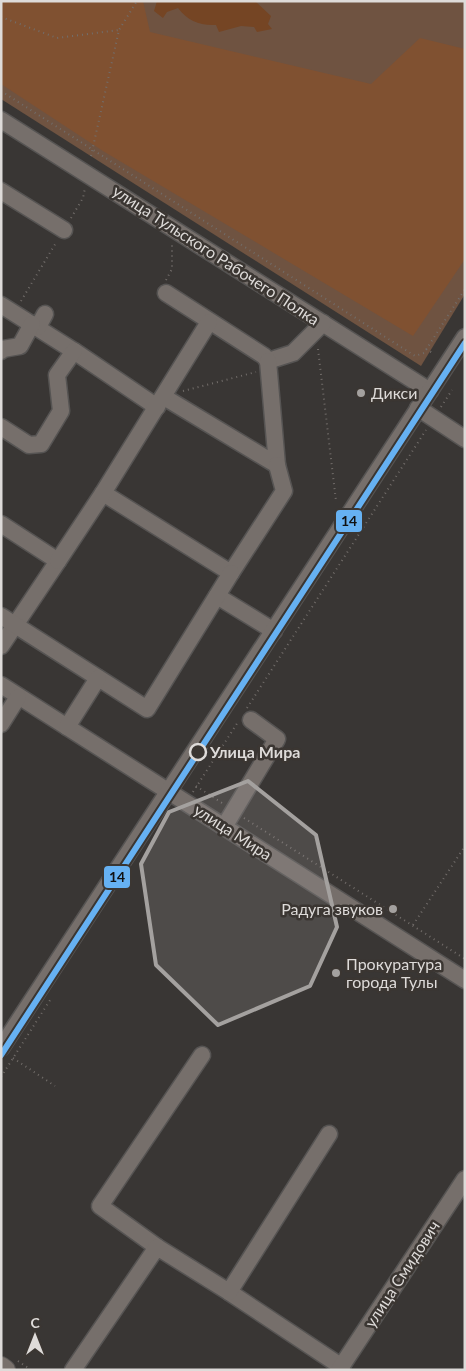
<svg xmlns="http://www.w3.org/2000/svg" width="466" height="1371" viewBox="0 0 466 1371" font-family="Lato,sans-serif">
	<style>
		.green { fill: #6f5341 }
		.forest { fill: #805131 }
		.water { fill: #754524 }
		.lines { fill: none; stroke-linecap: round; stroke-linejoin: round }
		.minor-casing { stroke: #565453; stroke-width: 19 }
		.major-casing { stroke: #565453; stroke-width: 22 }
		.path { stroke: #726d6a; stroke-width: 2; stroke-dasharray: 1 4; stroke-linecap: butt }
		.minor { stroke: #766f6b; stroke-width: 16 }
		.major { stroke: #78706b; stroke-width: 20 }
		.tram-1-casing { stroke: #3b3632; stroke-width: 10 }
		.tram-1 { stroke: #66b1f2; stroke-width: 6 }
		.marked { fill: #a4a19f; fill-opacity: 0.2; stroke: #a4a19f; stroke-width: 4; stroke-linejoin: round }
		.poi-dot { fill: #a4a19f; stroke: #3b3632; stroke-width: 2 }
		.stop-dot { fill: #3b3632; stroke: #dedbd9; stroke-width: 2.5 }
		.labels { text-anchor: middle; stroke-width: 5; stroke-linejoin: round; paint-order: stroke }
		.street-label { font-size: 16px; fill: #dedbd9; stroke: #3b3632 }
		.poi-label { font-size: 16px; fill: #dedbd9; stroke: #3b3632; text-anchor: start }
		.stop-label { font-size: 16px; font-weight: bold; fill: #dedbd9; stroke: #3b3632; text-anchor: start }
		.line-badge { stroke: #3b3632; stroke-width: 2 }
		.pale-badge-label { font-size: 14px; text-anchor: middle; font-weight: bold; fill: #111 }
	</style>
	<rect width="100%" height="100%" fill="#393634"/>
	<path class="green" d="M1,1h464v293l-44,72 -420,-267z"/>
	<path class="forest" d="M1,1h142l7,31 221,52 49,-46 45,11v210l-52,77 -310,-185 -102,-67z"/>
	<path class="water" d="M157,1h98l16,15 -3,8 4,5 -15,3 -3,-5 -13,-1 -22,6 -3,-7c-16,1 -28,-4 -38,-17l-11,4 -4,6 -9,-7z"/>
	<g class="lines">
		<defs>
			<g id="minor">
				<path d="M1,120l429,271"/>
				<path d="M1,191l63,39"/>
				<path d="M166,293l98,63 4,5 25,-8 30,-30"/>
				<path d="M1,305l73,46 83,56"/>
				<path d="M38,327l7,-13"/>
				<path d="M1,351l2,-2 17,-3 12,-22"/>
				<path d="M164,397l113,68 -9,-104"/>
				<path d="M418,408l47,31"/>
				<path d="M1,427l28,18 12,-1 20,-33 -4,-36 17,-24"/>
				<path d="M103,493l128,80 53,-82 -7,-26"/>
				<path d="M1,524l57,37 -57,85"/>
				<path d="M58,561l45,-68 106,-171"/>
				<path d="M217,596l57,35"/>
				<path d="M1,616l146,93 84,-136"/>
				<path d="M1,685l464,295"/>
				<path d="M1,724l17,-27"/>
				<path d="M67,727l31,-49"/>
				<path d="M224,827l53,-88 -26,-19"/>
				<path d="M1,1048l464,-711"/>
				<path d="M157,1247l-57,-41 102,-151"/>
				<path d="M229,1292l113,75"/>
				<path d="M73,1370l84,-123 72,45 100,-158"/>
				<path d="M339,1370l126,-191"/>
			</g>
			<path id="major" d="M1,1367l4,3"/>
		</defs>
		<use href="#minor" class="minor-casing"/>
		<use href="#major" class="major-casing"/>
		<g class="path">
			<path d="M1,17l56,21 62,-8"/>
			<path d="M1,91l414,265 9,-3 41,-64"/>
			<path d="M91,156l28,-126 18,-29"/>
			<path d="M71,218l12,-20 2,-10"/>
			<path d="M166,280l6,-11v-24"/>
			<path d="M21,301l36,-60"/>
			<path d="M318,349l18,152"/>
			<path d="M426,349l8,5"/>
			<path d="M183,391l73,-19"/>
			<path d="M441,407l11,-17"/>
			<path d="M247,708l179,-278"/>
			<path d="M196,786l26,17"/>
			<path d="M193,792l45,-70"/>
			<path d="M244,818l221,141"/>
			<path d="M413,925l52,-79"/>
			<path d="M13,1058l42,28"/>
			<path d="M1,1077l51,-80"/>
			<path d="M18,1361l13,9"/>
		</g>
		<use href="#minor" class="minor"/>
		<use href="#major" class="major"/>
		<defs>
			<path id="tram-1" d="M1,1055l464,-712"/>
		</defs>
		<use href="#tram-1" class="tram-1-casing"/>
		<use href="#tram-1" class="tram-1"/>
	</g>
	<path class="marked" d="M248,781l68,54 21,92 -27,59 -92,39 -62,-60 -15,-101 28,-52z"/>
	<g class="poi-dot">
		<circle cx="361" cy="393" r="5"/>
		<circle cx="393" cy="909" r="5"/>
		<circle cx="336" cy="973" r="5"/>
	</g>
	<circle class="stop-dot" cx="198" cy="752" r="8"/>
	<g class="labels">
		<g class="street-label">
			<text transform="translate(216 255) rotate(33)" y="6">улица Тульского Рабочего Полка</text>
			<text transform="translate(233 832) rotate(33)" y="6">улица Мира</text>
			<text transform="translate(402 1274) rotate(-57)" y="6">улица Смидович</text>
		</g>
		<g class="poi-label">
			<text x="371" y="399">Дикси</text>
			<text x="383" y="915" text-anchor="end">Радуга звуков</text>
			<text x="346" y="970">Прокуратура<tspan x="346" dy="18">города Тулы</tspan></text>
		</g>
		<g class="stop-label">
			<text x="210" y="758">Улица Мира</text>
		</g>
	</g>
	<g class="line-badge">
		<rect x="335" y="509" width="28" height="24" rx="5" fill="#66b1f2"/>
		<rect x="103" y="865" width="28" height="24" rx="5" fill="#66b1f2"/>
	</g>
	<g class="pale-badge-label">
		<text x="349" y="526">14</text>
		<text x="117" y="882">14</text>
	</g>
	<rect width="466" height="1371" fill="none" stroke="#dedbd9" stroke-width="5"/>
	<g transform="translate(35 1336)" stroke="#3b3632" stroke-width="4" paint-order="stroke">
	<path d="M0-4L9 19L0 12L-9 19Z" fill="#dedbd9"/>
	<text y="-8" font-size="14" font-weight="bold" text-anchor="middle" fill="#dedbd9">С</text>
	</g>
</svg>
